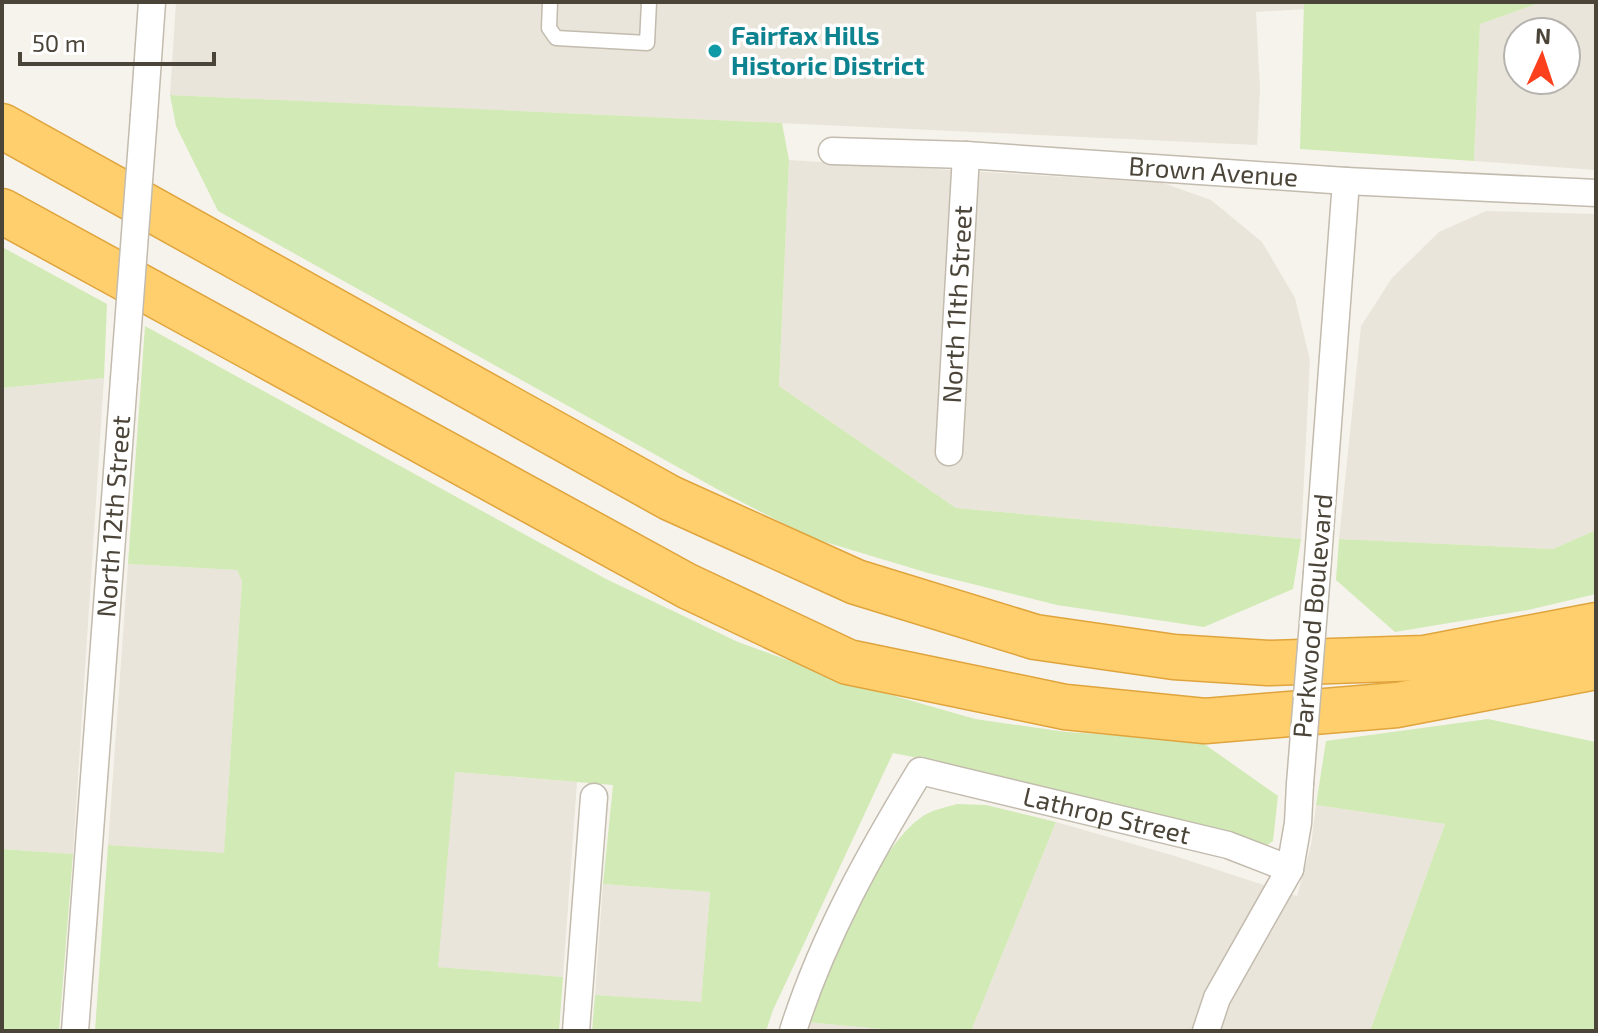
<svg xmlns="http://www.w3.org/2000/svg" width="1598" height="1033" viewBox="0 0 1598 1033" font-family="'Exo 2',sans-serif">
	<style>
		.residential { fill: #eae5da; fill-rule: evenodd }
		.green { fill: #d2eab5 }
		.lines { fill: none; stroke-linecap: round; stroke-linejoin: round }
		.lane-casing { stroke: #c2bbae; stroke-width: 17 }
		.street-casing { stroke: #c2bbae; stroke-width: 29 }
		.highway-casing { stroke: #e0a43c; stroke-width: 47 }
		.lane { stroke: #fff; stroke-width: 14 }
		.street { stroke: #fff; stroke-width: 26 }
		.highway { stroke: #ffcf6e; stroke-width: 44 }
		.street-bridge-casing { stroke: #c2bbae; stroke-width: 29; stroke-linecap: butt }
		.street-bridge { stroke: #fff; stroke-width: 26 }
		.culture-dot { fill: #0f9aa8; stroke: #fff; stroke-width: 3 }
		.labels { text-anchor: middle; stroke-width: 7; stroke-linejoin: round; paint-order: stroke }
		.culture-label { font-size: 26px; font-weight: bold; fill: #0d838f; stroke: #fff; text-anchor: start }
		.street-label { font-size: 26px; fill: #4b4439; stroke: #fff }
	</style>
	<rect width="100%" height="100%" fill="#f6f3ec"/>
	<g class="residential">
		<path d="M176,2h1128l2,7 -50,3 4,77 -3,56 -1087,-50z"/>
		<path d="M1542,2h54v168l-122,-9 6,-137zM1518,32h48v48h-48z"/>
		<path d="M789,160l374,23 48,17 51,42 33,56 15,62 -9,179 -345,-31 -177,-122z"/>
		<path d="M1486,211l110,3v316l-43,19 -214,-10 22,-213 31,-48 47,-46z"/>
		<path d="M104,378l-31,476 -71,-5v-461z"/>
		<path d="M128,564l110,6 4,11 -18,273 -116,-9z"/>
		<path d="M454,772l123,10 -14,195 -126,-10z"/>
		<path d="M1316,805l129,19 -75,207h-399l85,-209 119,34 122,40 14,-51z"/>
		<path d="M603,884l107,8 -9,111 -106,-8z"/>
		<path d="M805,1022l100,9h-102z"/>
	</g>
	<g class="green">
		<path d="M1304,2h238l-62,22 -6,137 -174,-12z"/>
		<path d="M170,95l612,28 7,37 -10,226 177,122 345,31 -8,50 -89,38 -147,-22 -129,-32 -116,-35 -86,-44 -508,-283 -42,-85z"/>
		<path d="M2,247l105,57 -3,74 -102,10z"/>
		<path d="M145,326l461,253 132,63 122,44 115,33 91,13 134,9 78,55 -5,45 -10,7 -299,-81 -71,-14 -120,257 -7,21h-174l3,-36 106,7 9,-110 -107,-8 10,-99 -158,-13 -17,195 125,10 -4,54h-464l13,-186 116,8 18,-272 -5,-11 -109,-6z"/>
		<path d="M1596,530v64l-68,16 -133,22 -59,-52 3,-41 214,10z"/>
		<path d="M1488,719l108,23v289h-226l75,-207 -129,-19 10,-64z"/>
		<path d="M957,804l29,1 70,17 -85,209h-66l-100,-9c24,-54 70,-174 118,-206 9,-6 24,-9 34,-12z"/>
		<path d="M2,849l71,5 -14,177h-57z"/>
	</g>
	<g class="lines">
		<defs>
			<path id="lane" d="M550,2l-1,26 7,10 91,5 2,-41"/>
			<g id="street">
				<path d="M144,115l8,-113"/>
				<path id="s1" d="M832,151l134,4 380,26 250,12"/>
				<path id="s2" d="M949,452l17,-297"/>
				<path d="M1317,572l29,-391"/>
				<path id="s3" d="M75,1031l49,-652"/>
				<path d="M576,1031l18,-234"/>
				<path id="s4" d="M793,1031c29,-92 77,-178 127,-260l308,74 62,24"/>
				<path d="M1206,1031l11,-33 73,-129 8,-46 2,-39"/>
			</g>
			<g id="highway">
				<path d="M2,126l668,372 186,84 179,55 139,20 94,6 156,-5 172,-33"/>
				<path d="M2,211l685,375 161,76 217,45 140,14 192,-16 199,-38"/>
			</g>
		</defs>
		<use href="#lane" class="lane-casing"/>
		<use href="#street" class="street-casing"/>
		<use href="#highway" class="highway-casing"/>
		<use href="#lane" class="lane"/>
		<use href="#street" class="street"/>
		<use href="#highway" class="highway"/>
		<defs>
			<g id="street-bridge">
				<path d="M124,379l20,-264"/>
				<path d="M1300,784l17,-212"/>
			</g>
		</defs>
		<use href="#street-bridge" class="street-bridge-casing"/>
		<use href="#street-bridge" class="street-bridge"/>
	</g>
	<circle class="culture-dot" cx="715" cy="51" r="8"/>
	<g class="labels">
		<g class="culture-label">
			<text x="731" y="45">Fairfax Hills<tspan x="731" dy="30">Historic District</tspan></text>
		</g>
		<g class="street-label">
			<text dy="9" stroke="none"><textPath href="#s1" startOffset="382">Brown Avenue</textPath></text>
			<text dy="9" stroke="none"><textPath href="#s2" startOffset="148">North 11th Street</textPath></text>
			<text dy="9" stroke="none"><textPath href="#s3" startOffset="516">North 12th Street</textPath></text>
			<text transform="translate(1313 616) rotate(-85)" y="9">Parkwood Boulevard</text>
			<text dy="9" stroke="none"><textPath href="#s4" startOffset="482">Lathrop Street</textPath></text>
		</g>
	</g>
	<rect width="1598" height="1033" fill="none" stroke="#4b4439" stroke-width="8"/>
	<g transform="translate(1542 56) rotate(3)"><circle r="38" fill="#ffffff" stroke="#b7b4b0" stroke-width="2"/>
	<path d="M0-6L14 30L0 20L-14 30Z" fill="#fc3f1d"/>
	<text y="-12" font-size="22" font-weight="bold" text-anchor="middle" fill="#4b4439">N</text>
	</g>
	<path d="M20 52v12h194v-12" fill="none" stroke="#4b4439" stroke-width="4"/>
	<text x="32" y="52" font-size="24" fill="#4b4439" stroke="#ffffff" stroke-width="6" paint-order="stroke">50 m</text>
</svg>
